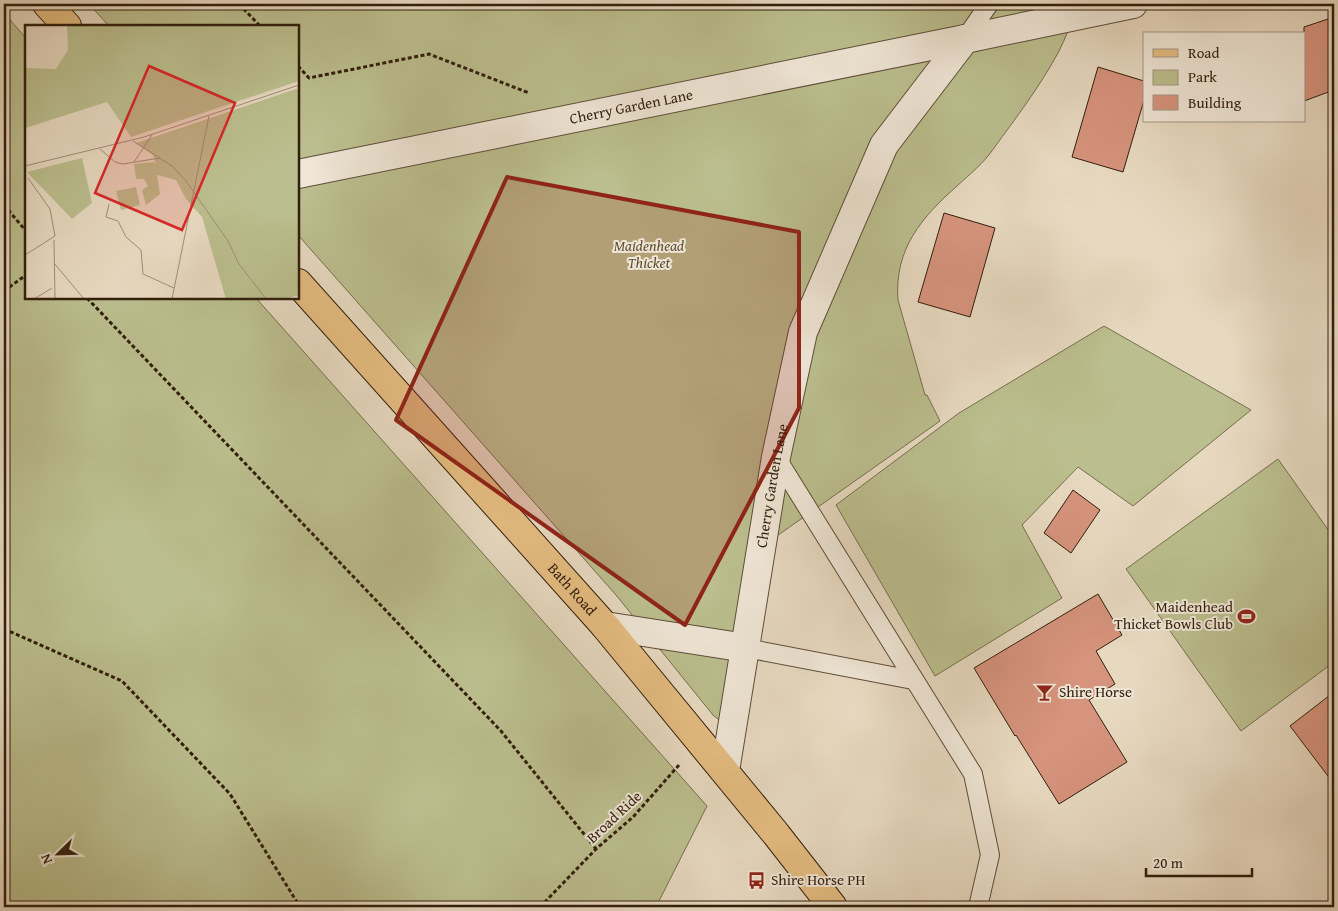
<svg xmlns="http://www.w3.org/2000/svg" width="1338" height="911" viewBox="0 0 1338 911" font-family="'Gentium Book Plus',serif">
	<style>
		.green { fill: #bbbe8e; stroke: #766e4d }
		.building { fill: #d6937d; stroke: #321e0c }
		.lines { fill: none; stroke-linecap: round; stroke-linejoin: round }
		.lane-casing { stroke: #5f4d39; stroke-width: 20 }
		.street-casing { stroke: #5f4d39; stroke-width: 30 }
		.primary-casing { stroke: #321e0c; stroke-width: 30 }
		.path { stroke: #321e0c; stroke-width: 3; stroke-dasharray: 4 2.5; stroke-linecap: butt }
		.lane { stroke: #efe6d6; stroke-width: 18 }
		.street { stroke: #efe6d6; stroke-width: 28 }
		.primary { stroke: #e4bc80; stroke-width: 28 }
		.marked { fill: #8f2418; fill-opacity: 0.2; stroke: #8f2418; stroke-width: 4; stroke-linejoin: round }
		.labels { text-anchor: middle; stroke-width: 4; stroke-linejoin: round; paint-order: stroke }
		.street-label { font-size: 15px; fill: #321e0c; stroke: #efe6d6 }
		.park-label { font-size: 15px; font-style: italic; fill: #5b4e33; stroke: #efe6d6 }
		.poi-label { font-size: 15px; fill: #321e0c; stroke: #efe6d6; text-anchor: start }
		.inset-road { fill: none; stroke: #9f8e78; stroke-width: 1 }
		.view { fill: #d62828; fill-opacity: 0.15; stroke: #d62828; stroke-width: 2.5 }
		.inset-edge { fill: none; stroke: #321e0c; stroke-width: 2.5 }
	</style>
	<rect width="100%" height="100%" fill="#e7d9c0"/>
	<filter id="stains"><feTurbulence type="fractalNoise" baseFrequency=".004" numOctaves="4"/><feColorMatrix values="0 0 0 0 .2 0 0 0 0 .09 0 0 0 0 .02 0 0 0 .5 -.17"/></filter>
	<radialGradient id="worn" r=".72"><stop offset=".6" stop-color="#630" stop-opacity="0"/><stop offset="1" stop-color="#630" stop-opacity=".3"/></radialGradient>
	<g class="green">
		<path d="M89,4h990c-7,16 -13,34 -21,49 -18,33 -42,65 -64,95 -11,16 -23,25 -37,38 -35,31 -63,63 -59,114l27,95h2l13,26 -166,117 -33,200 -28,-23 -97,-120 -318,-360v-209h-189z"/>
		<path d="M4,13l22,25v260h230l451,508 -51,101h-652z"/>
		<path d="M1104,326l147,84 -118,96 -55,-39 -56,58 40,73 -127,78 -99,-171 123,-92z"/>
		<path d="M1278,459l56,79v124l-93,69 -115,-162z"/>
	</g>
	<g class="building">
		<path d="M1334,17v73l-30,11v-74z"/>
		<path d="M1098,67l46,14v19l-21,72 -51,-15z"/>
		<path d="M944,213l51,15 -25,89 -52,-15z"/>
		<path d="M1073,490l27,20 -29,43 -27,-20z"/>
		<path d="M1098,594l24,41 -26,16 19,33 -26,16 38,62 -68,42 -43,-69 -1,1 -41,-68z"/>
		<path d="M1334,692v92l-44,-58z"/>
	</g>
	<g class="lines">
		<defs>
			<g id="lane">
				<path d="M965,39l24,-35"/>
				<path d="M776,457l197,317 17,81 -12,52"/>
				<path d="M746,648l167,32"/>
			</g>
			<g id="street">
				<path id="s1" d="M298,174l667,-135 168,-35"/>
				<path d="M605,626l141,22"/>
				<path id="s2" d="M725,771l51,-314 27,-125 81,-187 81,-106"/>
			</g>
			<g id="primary">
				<path d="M47,4l20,22"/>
				<path id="s3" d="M298,283l307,343 171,208 57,73"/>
			</g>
		</defs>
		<use href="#lane" class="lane-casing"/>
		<use href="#street" class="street-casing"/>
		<use href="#primary" class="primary-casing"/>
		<g class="path">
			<path d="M239,4l21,22"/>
			<path d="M298,66l11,12 120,-24 100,39"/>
			<path d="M4,205l22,26"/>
			<path d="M4,291l22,-16"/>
			<path d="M87,298l414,433 95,118"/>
			<path d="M4,629l118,52 108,113 70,113"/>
			<path d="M540,907l56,-58 37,-32 46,-52"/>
		</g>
		<use href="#lane" class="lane"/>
		<use href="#street" class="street"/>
		<use href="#primary" class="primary"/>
	</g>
	<path class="marked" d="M507,177l292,55v176l-114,217 -289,-205z"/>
	<defs>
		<symbol id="stadium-bare" viewBox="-9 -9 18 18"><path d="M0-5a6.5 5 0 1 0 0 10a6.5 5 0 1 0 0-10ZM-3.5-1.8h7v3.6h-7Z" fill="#8f2418" stroke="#efe6d6" stroke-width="2.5" paint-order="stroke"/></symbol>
		<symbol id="bar-bare" viewBox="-9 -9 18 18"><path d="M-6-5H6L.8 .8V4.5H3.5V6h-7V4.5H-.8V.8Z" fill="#8f2418" stroke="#efe6d6" stroke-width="2.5" paint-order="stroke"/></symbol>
		<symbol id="bus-bare" viewBox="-9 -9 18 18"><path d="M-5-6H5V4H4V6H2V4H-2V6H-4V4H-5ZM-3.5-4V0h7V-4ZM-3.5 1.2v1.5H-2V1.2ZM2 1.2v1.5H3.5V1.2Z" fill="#8f2418" stroke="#efe6d6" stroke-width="2.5" paint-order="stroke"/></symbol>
	</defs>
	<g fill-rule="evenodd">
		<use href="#stadium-bare" x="1234" y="604" width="25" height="25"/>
		<use href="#bar-bare" x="1032" y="680" width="25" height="25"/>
		<use href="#bus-bare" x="744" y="868" width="25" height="25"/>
	</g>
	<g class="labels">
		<g class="street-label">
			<text dy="5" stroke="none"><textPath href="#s1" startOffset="340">Cherry Garden Lane</textPath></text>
			<text dy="5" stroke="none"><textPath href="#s2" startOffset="289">Cherry Garden Lane</textPath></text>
			<text dy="5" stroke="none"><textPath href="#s3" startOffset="411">Bath Road</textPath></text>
			<text transform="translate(614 817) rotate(-43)" y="5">Broad Ride</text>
		</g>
		<g class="park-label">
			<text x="649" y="251">Maidenhead<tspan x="649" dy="17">Thicket</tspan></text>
		</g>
		<g class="poi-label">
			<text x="1233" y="612" text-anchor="end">Maidenhead<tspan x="1233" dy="17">Thicket Bowls Club</tspan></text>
			<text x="1059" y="697">Shire Horse</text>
			<text x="771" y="885">Shire Horse PH</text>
		</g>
	</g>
	<g transform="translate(25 25)">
		<rect width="274" height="274" fill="#e7d9c0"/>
		<path d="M42,0h232v56l-168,56 -24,-35 -82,26v-60l31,1 12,-19zM274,63v207l-14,4h-59l-24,-82 -16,-18 -10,-19 -19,-5 3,19 -14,11 -4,-15 6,-4 -4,-7h-8l-2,-15 20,-2 2,3 -3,-10 -17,-12zM57,133l10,45 -20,16 -45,-47zM111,162l4,18 -19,5 -5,-19z" fill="#bbbe8e"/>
		<path class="inset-road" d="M108,116l39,25 14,15 42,60 11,23 27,35M75,124l15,13 8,2 37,-6M109,137l18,-27M0,141l119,-29 155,-52M84,179l-3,13 12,4 8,16 15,13 2,24 31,14M29,215l1,59M0,230l30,-19 -5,-27 -22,-31M29,238l30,36M9,274l18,-11M147,274l37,-183"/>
		<path class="view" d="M124,41l86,37 -53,127 -87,-37z"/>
		<rect width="274" height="274" class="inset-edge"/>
	</g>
	<rect width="1338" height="911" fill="none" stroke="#e7d9c0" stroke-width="20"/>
	<rect x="5" y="5" width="1328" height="901" fill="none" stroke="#321e0c" stroke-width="2.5"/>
	<rect x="10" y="10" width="1318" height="891" fill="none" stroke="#321e0c"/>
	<rect x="1143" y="32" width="162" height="90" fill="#efe6d6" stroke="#a39685"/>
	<rect x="1153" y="49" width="25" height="8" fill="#e4bc80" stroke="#a39685"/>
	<text x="1188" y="58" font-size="15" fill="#321e0c">Road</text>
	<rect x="1153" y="70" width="25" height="15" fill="#bbbe8e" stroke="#a39685"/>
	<text x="1188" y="82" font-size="15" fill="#321e0c">Park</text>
	<rect x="1153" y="95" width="25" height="15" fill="#d6937d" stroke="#a39685"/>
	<text x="1188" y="108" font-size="15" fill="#321e0c">Building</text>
	<g transform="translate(58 854) rotate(247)" stroke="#efe6d6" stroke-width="4" paint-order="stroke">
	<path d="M0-4L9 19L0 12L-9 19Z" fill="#321e0c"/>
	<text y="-8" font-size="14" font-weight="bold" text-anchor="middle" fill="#321e0c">N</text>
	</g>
	<path d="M1146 868v8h106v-8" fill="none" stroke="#321e0c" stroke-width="2.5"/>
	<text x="1153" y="868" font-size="15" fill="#321e0c" stroke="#efe6d6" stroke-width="4" paint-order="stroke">20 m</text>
	<rect width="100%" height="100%" filter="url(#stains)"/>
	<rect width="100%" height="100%" fill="url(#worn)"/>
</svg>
